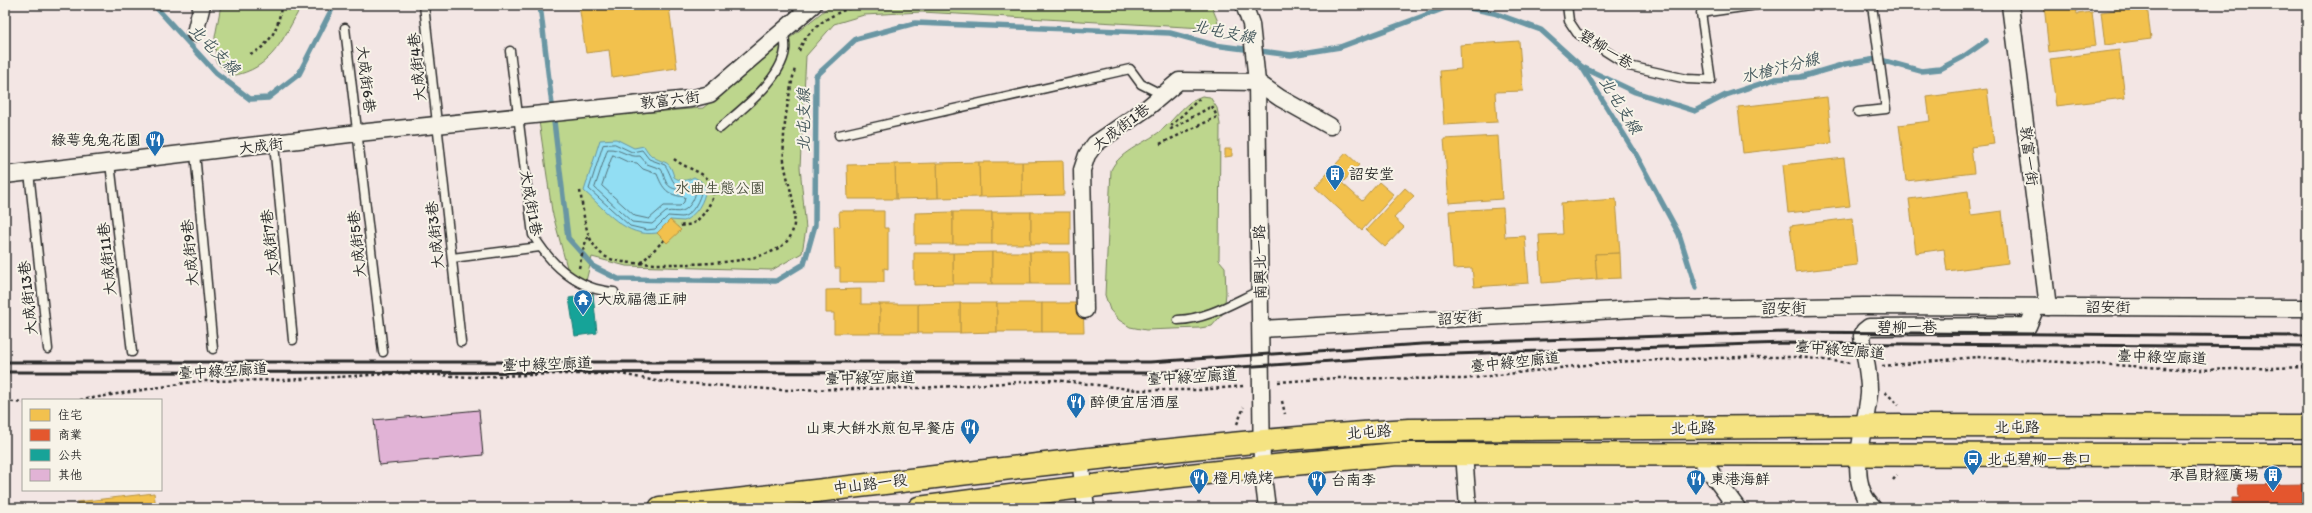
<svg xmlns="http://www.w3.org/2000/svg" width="2312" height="513" viewBox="0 0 2312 513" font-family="Itim,'LXGW WenKai TC',sans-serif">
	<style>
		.green { fill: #bdd68d; stroke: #74805c }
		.water { fill: #92def3; stroke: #6996a3 }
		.homes { fill: #f2c14e; stroke: #b69444 }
		.shops { fill: #e4572e; stroke: #ac4a2d }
		.public { fill: #17a398; stroke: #1d7f77 }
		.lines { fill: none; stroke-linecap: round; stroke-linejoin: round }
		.shore { stroke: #54737b; stroke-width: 1 }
		.stream { stroke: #6996a3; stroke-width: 5.5 }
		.building { fill: #e1b3d6; stroke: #2b2b2b }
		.service-casing { stroke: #2b2b2b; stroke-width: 11 }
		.minor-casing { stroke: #2b2b2b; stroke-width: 19 }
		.primary-casing { stroke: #2b2b2b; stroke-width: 25 }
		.path { stroke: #2b2b2b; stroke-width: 2.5; stroke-dasharray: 3 3; stroke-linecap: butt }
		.service { stroke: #f7f3e8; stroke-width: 8 }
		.minor { stroke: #f7f3e8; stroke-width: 16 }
		.primary { stroke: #f5e382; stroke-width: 22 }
		.rail { stroke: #2b2b2b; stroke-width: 3 }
		.labels { text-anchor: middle; stroke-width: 4; stroke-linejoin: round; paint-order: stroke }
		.street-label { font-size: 15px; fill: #2b2b2b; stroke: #f7f3e8 }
		.poi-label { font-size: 15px; fill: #2b2b2b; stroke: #f7f3e8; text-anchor: start }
		.park-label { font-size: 15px; fill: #505644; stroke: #f7f3e8 }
		.water-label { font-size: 16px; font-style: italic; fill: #45585d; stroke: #f7f3e8 }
	</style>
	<rect width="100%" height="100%" fill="#f3e6e4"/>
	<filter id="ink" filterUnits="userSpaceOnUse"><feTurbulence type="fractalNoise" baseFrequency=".025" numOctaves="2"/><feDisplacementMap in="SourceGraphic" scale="8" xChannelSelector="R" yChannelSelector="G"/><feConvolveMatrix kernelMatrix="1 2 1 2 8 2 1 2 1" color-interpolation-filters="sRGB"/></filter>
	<g filter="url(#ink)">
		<g class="green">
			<path d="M221,5h81c-19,33 -29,64 -71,71l-15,-14 -1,-25z"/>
			<path d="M831,5h380l10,24 -299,-17 -58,3 -30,9 -28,32 -6,111 6,62 -4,24 -30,17 -146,-4 -34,-9 -7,28 -16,-10 -17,-64 -13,-90 164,-13z"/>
			<path d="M1202,96l8,1 7,11 3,16 -1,136 6,7 1,26 -2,19 -12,14 -12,2 -54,2 -16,-3 -11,-7 -9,-10 -5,-15 6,-125c9,-20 38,-28 53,-42 12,-11 22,-27 38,-32z"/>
		</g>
		<path class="water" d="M616,139l18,9 10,-2c2,3 5,8 8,10 13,9 17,2 22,21 7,5 12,4 20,0l7,4 5,7c-2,14 -9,26 -22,33l-14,-1 -13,13c-32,5 -51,-23 -73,-42l16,-51z"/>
		<g class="homes">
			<path d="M579,5h61v5l29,-3 8,61 -65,9 -3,-27 -23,3z"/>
			<path d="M712,5h29l-29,4z"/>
			<path d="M2044,5h32l1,9 15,-2 4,34 -47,6z"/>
			<path d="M2116,5h31l4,34 -46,6 -4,-33 16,-2z"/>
			<path d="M1519,41l4,50 -28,1 2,30 -53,3 -4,-54 21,-2 -1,-24z"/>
			<path d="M2119,50l6,48 -69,8 -6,-47z"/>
			<path d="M1987,89l7,55 -23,3 3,26 -68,8 -7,-56 31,-4 -3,-24z"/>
			<path d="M1827,97l5,46 -89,10 -5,-46z"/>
			<path d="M1498,136l4,63 -53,4 -5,-64z"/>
			<path d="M1225,149h7v7l-7,1z"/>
			<path d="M1346,153l13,12 -17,18 20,18 17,-19 15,13 -32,35 -47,-43z"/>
			<path d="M1844,158l6,48 -62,7 -5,-48z"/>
			<path d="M1063,161l1,34 -42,1v-34z"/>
			<path d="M979,162l1,35 -42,1 -1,-35z"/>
			<path d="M979,162h43v34l-42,1z"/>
			<path d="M937,163l1,35 -42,1 -1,-35z"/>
			<path d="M895,164l1,35h-48l-1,-34z"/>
			<path d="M1405,188l9,8 -20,22 10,9 -19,20 -19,-17z"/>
			<path d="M1968,191l3,24 31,-4 6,52 -61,8 -3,-22 -28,4 -7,-54z"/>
			<path d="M1616,199l4,54 -25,1 2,25 -55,4 -3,-48 24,-1 -2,-31z"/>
			<path d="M1503,208l2,29 20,-1 4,47 -55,4 -2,-19 -19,1 -4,-58z"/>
			<path d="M839,211h45v17h4v41l-4,-1v14h-44v-14h-5l-1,-42 6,1z"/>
			<path d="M953,212v32h-38v-31z"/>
			<rect x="953" y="212" width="39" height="32"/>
			<rect x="992" y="212" width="39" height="32"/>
			<rect x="1031" y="212" width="39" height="32"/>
			<path d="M1852,218l5,47 -62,7 -5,-46z"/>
			<path d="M670,220l11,10 -14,13 -10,-10z"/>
			<path d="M992,252v32h-39v-31z"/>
			<path d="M992,252h38l1,32h-39z"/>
			<path d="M1030,252h39l1,32h-39z"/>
			<path d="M914,253h39v31l-39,1z"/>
			<path d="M1620,253l1,25 -24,1 -2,-25z"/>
			<path d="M861,289v15h19v29h-46v-20h-8v-23z"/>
			<path d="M960,303h37v29l-37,1z"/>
			<path d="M960,303v30h-42v-29z"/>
			<rect x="997" y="303" width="45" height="29"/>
			<path d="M1042,303h41l1,29h-42z"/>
			<rect x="880" y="304" width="38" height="29"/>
			<path d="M154,493l2,15h-78l-1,-6z"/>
		</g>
		<path class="shops" d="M2307,484v24h-75v-10h7l-1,-13z"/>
		<path class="public" d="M593,294l4,39 -22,3 -6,-38z"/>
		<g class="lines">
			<g class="shore">
				<path d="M615,144l17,8 10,-2 7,9 16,6c9,13 5,27 29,17l8,7c-2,10 -9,26 -20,28 -5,0 -9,-1 -14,-1l-13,13 -8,1 -17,-4 -41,-37 14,-44z"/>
				<path d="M608,149c12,-1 20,9 32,7l7,8 14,5c3,4 3,9 5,13 6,11 20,7 29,6 3,6 -5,21 -13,23 -5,2 -10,-1 -16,1l-14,12 -20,-2 -37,-34z"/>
				<path d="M613,155l15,7 9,1 6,6 14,5c6,15 10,21 28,23l-1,5 -4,4h-16l-15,13 -14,-3 -33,-30z"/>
			</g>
			<g class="stream">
				<path d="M154,5l62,68 34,26 18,-1 31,-24 35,-69"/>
				<path d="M540,5l28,233 26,29 24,12 158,2 28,-17 11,-39 1,-149 40,-37 59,-16 255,10 44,12 77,10 49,-8 113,-42"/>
				<path d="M1455,5l39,8 47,17 41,37 52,84 45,83 17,54"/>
				<path d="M1582,67l53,25 60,19 31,-16 49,-16 26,-2 44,-13 32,-5 44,12 19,-2 23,-12 23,-16"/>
			</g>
		</g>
		<path class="building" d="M479,410l4,45 -104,10 -5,-45z"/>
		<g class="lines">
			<defs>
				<g id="service">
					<path d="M424,5l37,337"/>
					<path d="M1567,5l2,16 8,12 52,33 58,13 24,1 -10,-67 56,-8"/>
					<path d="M345,28l38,324"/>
					<path d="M510,51l23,184c18,30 45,55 81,57"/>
					<path d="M1858,112l28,-3 -14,-104"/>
					<path d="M720,128c21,-18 61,-48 65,-78 1,-5 -1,-12 -1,-18"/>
					<path d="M839,135l291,-66 11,15 22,11"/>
					<path d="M274,144l19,196"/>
					<path d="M195,153l18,196"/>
					<path d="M110,163l22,189"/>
					<path d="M29,172l19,177"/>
					<path d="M452,258l88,-11"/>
					<path d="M1178,320c30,-1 56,-18 83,-30"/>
				</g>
				<g id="minor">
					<path d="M1244,5l7,19 6,58 5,386 5,40"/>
					<path d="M2010,5l38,302"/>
					<path d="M195,33l7,-28"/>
					<path d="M1257,82l23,16 50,28"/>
					<path d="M5,175l353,-42 332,-34 20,-5 103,-89"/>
					<path d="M1085,310l-3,-140 5,-15 8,-11 52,-36 32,-27 78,1"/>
					<path d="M1262,329l392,-21 22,1 187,-3 444,2"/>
					<path d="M1464,453l4,55"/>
					<path d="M1698,455l39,53"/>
					<path d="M1080,459l6,49"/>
					<path d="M1873,508c-29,-29 -7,-78 -4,-114 1,-17 -5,-40 -7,-58l2,-5 5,-4 159,-1 8,-19"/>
				</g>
				<g id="primary">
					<path d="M660,508c250,-25 498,-63 749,-78l495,-4 403,1"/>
					<path d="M919,508c159,-22 318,-39 478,-54l910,1"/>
				</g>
			</defs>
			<use href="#service" class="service-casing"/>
			<use href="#minor" class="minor-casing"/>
			<use href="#primary" class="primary-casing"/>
			<g class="path">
				<path d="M799,51c8,-24 40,-43 65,-46"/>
				<path d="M250,54c20,-7 30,-29 31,-49"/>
				<path d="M1160,144l57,-27 -5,-11 -41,23 -1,-2 30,-29"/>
				<path d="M674,159c11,9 25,11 35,21 12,11 -3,34 -14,42 -5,4 -11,2 -17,5"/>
				<path d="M580,191c4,21 4,50 23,64 11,9 39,8 53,9 29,0 121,3 135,-29 10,-23 -4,-50 -7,-74 -2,-32 4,-62 11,-93"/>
				<path d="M641,263l23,-23"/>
				<path d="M579,268l5,-22 4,-9"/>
				<path d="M1882,366l94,-9 223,13 108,-3"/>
				<path d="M1278,382l59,-4 127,1 147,-17 131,-5h57l51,6"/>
				<path d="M1885,392l14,13"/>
				<path d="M80,400l118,-19 87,-1 121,-7 65,4 85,-3h65l35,7 125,9 139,-2 135,-8 83,10h62l44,-4"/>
				<path d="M5,401l18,2"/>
				<path d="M1282,401l3,13"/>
				<path d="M1237,424l7,-17"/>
				<path d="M1893,480l4,-5"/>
			</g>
			<use href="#service" class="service"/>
			<use href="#minor" class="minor"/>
			<use href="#primary" class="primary"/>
			<g class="rail">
				<path d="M5,362h1145l272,-18 363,-12 522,4"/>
				<path d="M5,372l1145,1 272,-18 363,-12 522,4"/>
			</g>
		</g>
	</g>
	<defs>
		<symbol id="restaurant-pin" viewBox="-11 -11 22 30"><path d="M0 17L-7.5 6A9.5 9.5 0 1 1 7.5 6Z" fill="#1f6fb2" stroke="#f7f3e8"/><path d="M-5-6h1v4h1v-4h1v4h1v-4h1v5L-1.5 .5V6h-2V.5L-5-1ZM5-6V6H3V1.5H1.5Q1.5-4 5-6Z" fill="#fff"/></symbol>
		<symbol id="building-pin" viewBox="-11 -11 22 30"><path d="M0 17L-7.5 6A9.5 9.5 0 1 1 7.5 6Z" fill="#1f6fb2" stroke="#f7f3e8"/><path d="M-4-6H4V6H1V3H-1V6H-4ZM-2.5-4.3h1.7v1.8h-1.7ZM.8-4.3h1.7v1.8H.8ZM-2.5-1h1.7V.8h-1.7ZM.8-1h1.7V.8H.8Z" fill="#fff"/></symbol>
		<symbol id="temple-pin" viewBox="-11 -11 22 30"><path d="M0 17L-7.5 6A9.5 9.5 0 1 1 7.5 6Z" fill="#1f6fb2" stroke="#f7f3e8"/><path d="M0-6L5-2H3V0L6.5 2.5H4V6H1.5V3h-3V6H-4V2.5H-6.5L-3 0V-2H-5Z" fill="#fff"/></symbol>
		<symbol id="bus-pin" viewBox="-11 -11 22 30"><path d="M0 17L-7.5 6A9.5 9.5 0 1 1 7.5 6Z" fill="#1f6fb2" stroke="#f7f3e8"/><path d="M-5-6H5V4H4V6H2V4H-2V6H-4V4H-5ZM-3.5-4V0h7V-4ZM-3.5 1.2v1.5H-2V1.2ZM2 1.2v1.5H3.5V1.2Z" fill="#fff"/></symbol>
	</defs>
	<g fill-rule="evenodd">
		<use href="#restaurant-pin" x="144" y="129" width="22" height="30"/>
		<use href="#building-pin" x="1324" y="163" width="22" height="30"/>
		<use href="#temple-pin" x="572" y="288" width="22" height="30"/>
		<use href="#restaurant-pin" x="1065" y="391" width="22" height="30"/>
		<use href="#restaurant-pin" x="959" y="417" width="22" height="30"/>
		<use href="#bus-pin" x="1962" y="448" width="22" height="30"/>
		<use href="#building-pin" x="2262" y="464" width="22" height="30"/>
		<use href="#restaurant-pin" x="1188" y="467" width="22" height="30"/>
		<use href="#restaurant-pin" x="1685" y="468" width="22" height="30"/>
		<use href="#restaurant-pin" x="1306" y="469" width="22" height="30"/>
	</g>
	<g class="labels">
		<g class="street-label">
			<text transform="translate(1606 49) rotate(32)" y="5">碧柳一巷</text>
			<text transform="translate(417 67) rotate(-96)" y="5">大成街4巷</text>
			<text transform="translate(366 79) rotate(83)" y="5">大成街6巷</text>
			<text transform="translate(670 100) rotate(-7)" y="5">敦富六街</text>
			<text transform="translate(1121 127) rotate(-37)" y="5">大成街1巷</text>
			<text transform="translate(261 146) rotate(-7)" y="5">大成街</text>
			<text transform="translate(2029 156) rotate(83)" y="5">敦富一街</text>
			<text transform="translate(531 203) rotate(80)" y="5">大成街1巷</text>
			<text transform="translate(435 235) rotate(-96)" y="5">大成街3巷</text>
			<text transform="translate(270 243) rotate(-96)" y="5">大成街7巷</text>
			<text transform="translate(357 244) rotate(-96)" y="5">大成街5巷</text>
			<text transform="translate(190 253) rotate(-95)" y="5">大成街9巷</text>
			<text transform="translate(107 259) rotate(-96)" y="5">大成街11巷</text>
			<text transform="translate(1260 262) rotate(-91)" y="5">南興北一路</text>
			<text transform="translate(28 298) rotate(-96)" y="5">大成街13巷</text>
			<text x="2108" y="312">詔安街</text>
			<text transform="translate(1784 308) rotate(-1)" y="5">詔安街</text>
			<text transform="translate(1460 318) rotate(-3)" y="5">詔安街</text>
			<text x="1907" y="332">碧柳一巷</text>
			<text transform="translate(1840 350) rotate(5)" y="5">臺中綠空廊道</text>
			<text transform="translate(2162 357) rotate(2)" y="5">臺中綠空廊道</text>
			<text transform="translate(1515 362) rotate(-6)" y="5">臺中綠空廊道</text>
			<text transform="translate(547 364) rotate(-2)" y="5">臺中綠空廊道</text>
			<text transform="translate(223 371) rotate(-3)" y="5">臺中綠空廊道</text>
			<text transform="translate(1192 377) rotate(-3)" y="5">臺中綠空廊道</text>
			<text transform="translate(870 378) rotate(-1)" y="5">臺中綠空廊道</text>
			<text x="2017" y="432">北屯路</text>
			<text transform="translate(1693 428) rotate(-1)" y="5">北屯路</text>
			<text transform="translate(1369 432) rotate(-4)" y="5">北屯路</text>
			<text transform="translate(870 484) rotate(-7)" y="5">中山路一段</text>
		</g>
		<g class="poi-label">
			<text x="141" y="145" text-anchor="end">綠萼兔兔花園</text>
			<text x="1349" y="179">詔安堂</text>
			<text x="597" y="304">大成福德正神</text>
			<text x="1090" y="407">醉便宜居酒屋</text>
			<text x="956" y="433" text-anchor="end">山東大餅水煎包早餐店</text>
			<text x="1987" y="464">北屯碧柳一巷口</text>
			<text x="2259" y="480" text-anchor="end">承昌財經廣場</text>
			<text x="1213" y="483">橙月燒烤</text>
			<text x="1710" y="484">東港海鮮</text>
			<text x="1331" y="485">台南李</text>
		</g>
		<g class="park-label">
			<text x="720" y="193">水曲生態公園</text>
		</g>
		<g class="water-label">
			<text transform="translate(1224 31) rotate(11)" y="6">北屯支線</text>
			<text transform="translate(215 49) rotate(45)" y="6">北屯支線</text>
			<text transform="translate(1780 67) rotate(-14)" y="6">水槍汴分線</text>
			<text transform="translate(1621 105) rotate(58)" y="6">北屯支線</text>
			<text transform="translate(803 120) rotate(-90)" y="6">北屯支線</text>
		</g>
	</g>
	<rect width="2312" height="513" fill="none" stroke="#f7f3e8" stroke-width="20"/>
	<rect x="10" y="10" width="2292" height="493" fill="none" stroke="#2b2b2b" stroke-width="1.5" filter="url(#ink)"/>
	<rect x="22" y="399" width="140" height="92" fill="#f7f3e8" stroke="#a5a39c"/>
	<rect x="30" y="409" width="20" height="12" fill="#f2c14e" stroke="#a5a39c"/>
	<text x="58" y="419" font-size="12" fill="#2b2b2b">住宅</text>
	<rect x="30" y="429" width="20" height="12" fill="#e4572e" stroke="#a5a39c"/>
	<text x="58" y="439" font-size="12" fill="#2b2b2b">商業</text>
	<rect x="30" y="449" width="20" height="12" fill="#17a398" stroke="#a5a39c"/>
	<text x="58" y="459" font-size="12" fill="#2b2b2b">公共</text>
	<rect x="30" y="469" width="20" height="12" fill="#e1b3d6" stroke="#a5a39c"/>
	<text x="58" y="479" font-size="12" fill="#2b2b2b">其他</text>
</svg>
